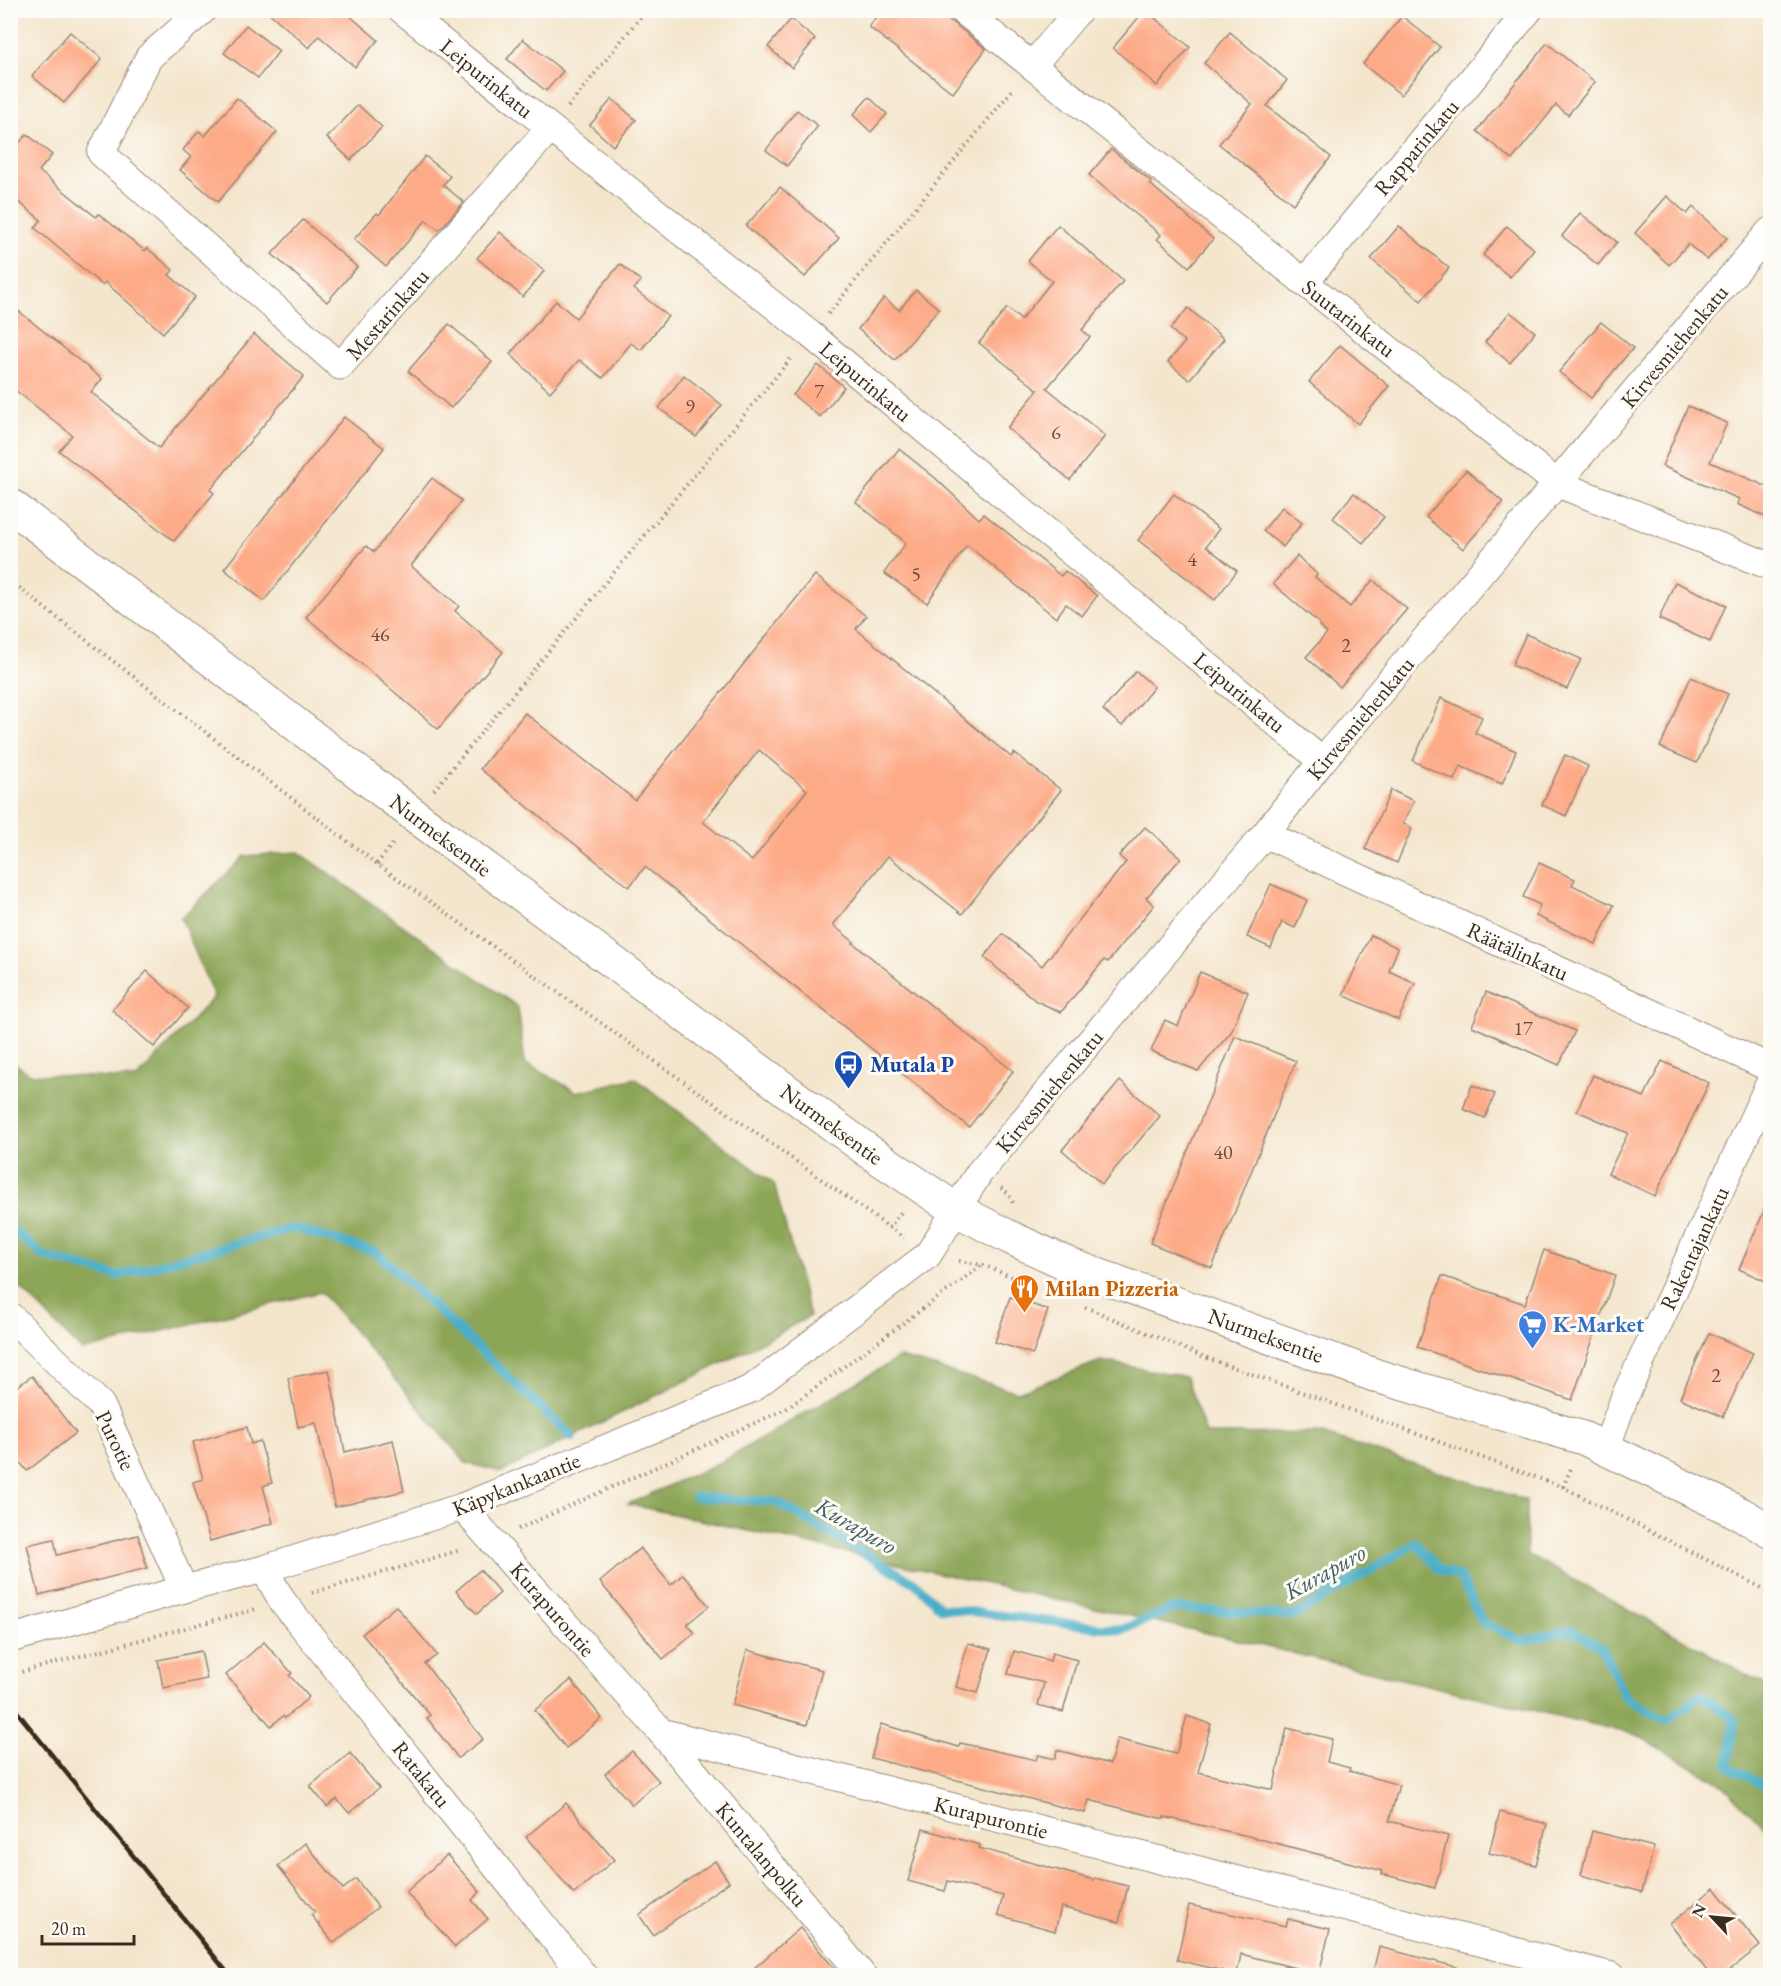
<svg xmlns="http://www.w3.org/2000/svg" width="1781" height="1986" viewBox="0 0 1781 1986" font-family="'EB Garamond',serif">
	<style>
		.forest { fill: #8ca556; stroke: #64683a; stroke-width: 1.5 }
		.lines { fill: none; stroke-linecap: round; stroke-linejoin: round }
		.stream { stroke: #48aec8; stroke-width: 9 }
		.building { fill: #fdaa87; fill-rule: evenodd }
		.minor-casing { stroke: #988876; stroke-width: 29 }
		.tertiary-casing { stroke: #988876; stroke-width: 35 }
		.path { stroke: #988876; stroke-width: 4; stroke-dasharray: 1.5 4.5; stroke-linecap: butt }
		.minor { stroke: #fff; stroke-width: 27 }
		.tertiary { stroke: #fff; stroke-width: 33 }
		.rail { stroke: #3b2a1e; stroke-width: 4.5 }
		.labels { text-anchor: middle; stroke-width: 6; stroke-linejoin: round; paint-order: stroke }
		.number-label { font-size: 20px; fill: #6c4a38 }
		.street-label { font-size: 22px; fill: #3b2a1e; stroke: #fdfcf7 }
		.transit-label { font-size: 22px; font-weight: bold; fill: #164399; stroke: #fdfcf7; text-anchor: start }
		.food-label { font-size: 22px; font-weight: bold; fill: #c56008; stroke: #fdfcf7; text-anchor: start }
		.shop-label { font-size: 22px; font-weight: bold; fill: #366cbe; stroke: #fdfcf7; text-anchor: start }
		.water-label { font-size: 24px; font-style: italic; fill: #405f62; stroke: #fdfcf7 }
	</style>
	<rect width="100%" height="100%" fill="#fdfcf7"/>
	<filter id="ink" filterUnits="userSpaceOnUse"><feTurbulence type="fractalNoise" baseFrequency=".0167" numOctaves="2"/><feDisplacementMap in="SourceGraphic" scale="12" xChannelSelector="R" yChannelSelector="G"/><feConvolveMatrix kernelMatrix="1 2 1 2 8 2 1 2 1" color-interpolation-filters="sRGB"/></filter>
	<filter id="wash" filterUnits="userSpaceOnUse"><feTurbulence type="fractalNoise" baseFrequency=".008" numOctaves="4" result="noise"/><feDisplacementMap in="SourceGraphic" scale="24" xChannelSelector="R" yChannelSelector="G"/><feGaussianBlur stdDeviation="1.35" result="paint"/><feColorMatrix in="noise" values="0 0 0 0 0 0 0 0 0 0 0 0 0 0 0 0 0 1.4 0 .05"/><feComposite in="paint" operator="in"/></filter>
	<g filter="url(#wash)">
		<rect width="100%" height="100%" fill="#f4e6cd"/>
		<g class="forest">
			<path d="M299,852l219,155 7,56 52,29 58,-14 139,106 36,132 -84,45 -224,111 -36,-9 -145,-171 -239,59 -71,-73v-217l19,13 106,5 78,-82 -33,-79 64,-62z"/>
			<path d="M900,1357l118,35 83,-31 85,16 20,57 113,-1 207,67 1,54 243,133v147l-48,-50 -85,-49 -408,-97 -601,-134 95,-43z"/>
		</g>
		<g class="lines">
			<g class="stream">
				<path d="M10,1227l33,29 74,20 176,-48 83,24 196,185"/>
				<path d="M695,1497l81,5 139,81 26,25 180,22 54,-22 119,8 122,-73 24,27 20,7 23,46 39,18 50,-11 30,18 23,49 42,24 34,-26 34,25 -7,46 37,20 5,-2"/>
			</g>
		</g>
		<g id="blocks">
			<g class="building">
				<path d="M266,10h77l35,30 -23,27 -36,-31 -10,12z"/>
				<path d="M881,10h56l49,39 -33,44 -84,-66z"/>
				<path d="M1145,10l45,37 -33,39 -44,-38z"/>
				<path d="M1402,16l38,31 -39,48 -38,-31z"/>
				<path d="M791,19l24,20 -23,29 -24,-21z"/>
				<path d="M246,25l33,26 -21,27 -34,-25z"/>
				<path d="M70,32l32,27 -38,44 -32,-27z"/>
				<path d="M1230,32l57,48 -20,26 64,51 -38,47 -74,-60 33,-40 -48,-41z"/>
				<path d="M523,39l40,32 -17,20 -39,-32z"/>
				<path d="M1547,43l48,39 -27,33 -12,-10 -44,55 -35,-29z"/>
				<path d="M869,97l18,17 -16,18 -18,-17z"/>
				<path d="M237,98l40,34 -59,70 -38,-32 11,-13 -8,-7 16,-19 6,5z"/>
				<path d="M612,99l24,21 -23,26 -23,-21z"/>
				<path d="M358,105l24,22 -31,33 -24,-22z"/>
				<path d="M797,110l21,16 -31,40 -21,-16z"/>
				<path d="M27,134l25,21 -13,16 57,46 3,-3 46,37 2,-3 26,22 -4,5 26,22 -32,36 -58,-51 -3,3 -67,-57 6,-8 -31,-25v-41z"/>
				<path d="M1111,149l41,33 -2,2 63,55 -24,28 -32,-28 4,-4 -72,-60z"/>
				<path d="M425,156l25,20 -7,9 21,17 -25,28 -13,-10 -40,47 -32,-28 23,-26 2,2z"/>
				<path d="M780,187l59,51 -34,39 -59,-51z"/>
				<path d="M1667,196l20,18 6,-7 34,31 -20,22 -19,-16 -19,21 -34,-32z"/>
				<path d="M1580,213l37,29 -19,23 -36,-29z"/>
				<path d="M303,220l54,47 -30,35 -55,-48z"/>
				<path d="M1058,225l65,56 -41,49 8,7 -43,51 58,48 -35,44 -63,-52 31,-38 -59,-47 28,-35 14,12 31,-39 -24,-20z"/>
				<path d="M1399,226l50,42 -28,33 -50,-42z"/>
				<path d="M1507,226l27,23 -24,28 -27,-22z"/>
				<path d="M500,232l44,39 -21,26 -46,-39z"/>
				<path d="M620,264l21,17 -7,8 34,27 -27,34 -10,-7 -28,35 -24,-18 -29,32 -40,-38 46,-53 20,17z"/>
				<path d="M916,290l23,19 -44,51 -37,-31 26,-31 15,12z"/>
				<path d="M10,304l92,75 -11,13 68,56 95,-114 50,42 -94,114 4,3 -40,48 -115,-90 13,-16 -62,-49z"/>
				<path d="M1188,308l36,31 -35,41 -21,-18 17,-20 -15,-13z"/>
				<path d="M1510,312l25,20 -25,31 -25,-21z"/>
				<path d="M1601,322l32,26 -42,50 -32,-26z"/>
				<path d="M449,324l43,38 -41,46 -43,-37z"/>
				<path d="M1340,345l49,41 -31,38 -49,-42z"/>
				<path d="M818,365l26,22 -24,30 -27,-22z"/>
				<path d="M684,375l38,30 -26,32 -37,-29z"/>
				<path d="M1688,406l39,17 -17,39 60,26v31l-33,-15 2,-5 -77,-33z"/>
				<path d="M344,417l40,31 -120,153 -40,-32z"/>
				<path d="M899,449l35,28 45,42 5,-5 77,62 4,-5 32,25 -15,20 -16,-12 -10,14 -89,-73 -40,58 -43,-30 22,-30 -50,-41z"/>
				<path d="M1466,470l37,32 -40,47 -37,-32z"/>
				<path d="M432,478l30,23 -51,65 48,40 -4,5 48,41 -65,77 -132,-112 60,-71 8,6z"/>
				<path d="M1354,493l30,24 -21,26 -30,-25z"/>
				<path d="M1174,494l45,35 -13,17 31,25 -22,29 -77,-60z"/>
				<path d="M1282,507l20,16 -19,24 -20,-16z"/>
				<path d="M1297,556l20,18 -2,3 35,30 23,-27 34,29 -67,78 -34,-30 21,-24 -8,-7 1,-2 -47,-40z"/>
				<path d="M815,575l51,41 -10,13 155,128 3,-4 47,37 -99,124 -74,-58 -55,69 21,17 -1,1 160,128 -44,56 -324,-260 -16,20 -149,-118 45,-56 110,87zM759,750l48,40 -55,71 -49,-39z"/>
				<path d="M1675,582l51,23 -16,37 -51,-23z"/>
				<path d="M1526,634l55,25 -14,30 -55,-24z"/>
				<path d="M1136,671l18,16 -32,39 -19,-16z"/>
				<path d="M1691,677l37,17 -31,69 -37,-16z"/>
				<path d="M1441,698l41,19 -7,16 41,18 -14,33 -42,-18 -6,14 -41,-19z"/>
				<path d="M1565,755l23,11 -22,50 -24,-11z"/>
				<path d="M1391,790l23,11 -11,23 9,4 -15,35 -32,-14z"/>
				<path d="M1145,827l36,31 -35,40 8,7 -46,57 -4,-2 -43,52 -25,-11 -52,-44 19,-23 39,32 84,-104 -7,-6z"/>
				<path d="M1539,863l36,16 -3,6 42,20 -18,39 -60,-28 4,-11 -17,-8z"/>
				<path d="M1271,884l36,16 -12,28 -13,-6 -11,26 -24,-11z"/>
				<path d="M1371,935l27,13 -9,23 26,12 -17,37 -55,-25z"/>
				<path d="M147,971l41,37 -34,39 -42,-37z"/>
				<path d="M1200,972l48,20 -17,40 -33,39 -47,-20 14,-31 13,6z"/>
				<path d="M1486,992l89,39 -16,34 -87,-39z"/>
				<path d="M1235,1036l61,25 -84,207 -62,-25z"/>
				<path d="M1662,1061l47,22 -54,113 -47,-22 20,-41 -51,-22 16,-36 51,22z"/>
				<path d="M1120,1081l40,35 -58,68 -40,-34z"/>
				<path d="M1472,1085l23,9 -10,24 -22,-9z"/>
				<path d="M1770,1197v86l-31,-14z"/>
				<path d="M1544,1250l71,25 -43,125 -155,-53 25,-71 83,28z"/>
				<path d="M1010,1297l38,13 -15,44 -38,-12z"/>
				<path d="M1709,1333l44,20 -30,64 -43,-19z"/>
				<path d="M329,1370l16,82 48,-12 11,51 -69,16 -19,-84 -18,4 -10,-49z"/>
				<path d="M32,1376l44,57 -49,38 -17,-21v-58z"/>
				<path d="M247,1427l4,17 9,-3 12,42 -9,3 10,37 -63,18 -17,-59 10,-3 -10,-37z"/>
				<path d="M138,1535l9,33 -108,27 -12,-50 27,-6 3,16z"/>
				<path d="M640,1548l31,37 12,-11 26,32 -22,18 8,9 -32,26 -63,-77z"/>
				<path d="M480,1570l20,23 -23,21 -21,-23z"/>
				<path d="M396,1606l41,49 -12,9 58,75 -25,19 -31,-40 3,-3 -68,-81z"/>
				<path d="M264,1642l28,31 -3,2 20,22 -24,21 -2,-2 -12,10 -45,-51z"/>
				<path d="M968,1643l23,6 -13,44 -22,-6z"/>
				<path d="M747,1650l75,20 -15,55 -75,-20z"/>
				<path d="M201,1651l6,28 -44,9 -5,-28z"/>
				<path d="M1014,1651l36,10 2,-8 25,7 -14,52 -25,-7 6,-22 -36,-9z"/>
				<path d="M571,1680l31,38 -36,30 -31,-38z"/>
				<path d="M1187,1716l24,8 -13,48 75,18 14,-62 45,11 -5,23 23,6 -1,3 50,14 -10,36 59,15 -13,52 -53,-14 1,-3 -135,-35 -84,-19v2l-75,-19 -4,13 -214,-55 10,-34 78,23 1,-4 76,17 2,-5 17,4 2,-9 53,14 7,-25 59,15z"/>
				<path d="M632,1751l27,30 -27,24 -27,-31z"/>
				<path d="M350,1753l29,35 -30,25 -12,-14 -10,8 -17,-21z"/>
				<path d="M566,1803l48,57 -40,34 -48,-57z"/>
				<path d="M1500,1812l47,12 -11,41 -47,-12z"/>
				<path d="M923,1829l57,16 -1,3 115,32 1,-2 33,8 -9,36 -58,-15 -6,24 -57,-16 5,-19 -55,-15 -3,10 -37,-10z"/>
				<path d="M1592,1831l62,16 -12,45 -61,-17z"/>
				<path d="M305,1843l38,46 13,-10 22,28 -44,36 -23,-28 4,-3 -37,-46z"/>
				<path d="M447,1855l33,37 -8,8 16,19 -33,28 -49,-55z"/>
				<path d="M715,1861l14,21 -76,53 -14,-20z"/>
				<path d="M1714,1888l46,58 -38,30h-11l-41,-52z"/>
				<path d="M1189,1905l97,21 2,-7 42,10 -11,45 -78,-20 -4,20 -60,-14z"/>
				<path d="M800,1928l41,48h-96z"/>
				<path d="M1379,1947l78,20 -1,9h-84z"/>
			</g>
		</g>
	</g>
	<g filter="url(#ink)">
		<use href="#blocks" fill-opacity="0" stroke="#988876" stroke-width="1.5"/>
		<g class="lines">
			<defs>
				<g id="minor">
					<path d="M203,10l-54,47 -48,96 239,213 210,-238"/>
					<path d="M402,10l409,325 511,426"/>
					<path d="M962,10l596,474 212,82"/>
					<path d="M1032,66l47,-56"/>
					<path d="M1304,283l225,-273"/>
					<path d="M1265,834l505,234"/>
					<path d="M10,1316l91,89 83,184"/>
					<path d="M1606,1448l19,-52 145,-314"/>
					<path d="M462,1507l199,225 951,244"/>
					<path d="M264,1569l19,33 301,374"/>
					<path d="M10,1639l174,-50 80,-20 198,-62 289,-118 177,-134 51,-82 286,-339 57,-73 448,-530"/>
					<path d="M661,1732l202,244"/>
				</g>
				<path id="tertiary" d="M10,505l404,310 453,335 88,59 56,29 59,27 307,111 206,62 158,76 29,17"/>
			</defs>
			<use href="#minor" class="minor-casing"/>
			<use href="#tertiary" class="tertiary-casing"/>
			<g class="path">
				<path d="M568,107l78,-97"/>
				<path d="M828,314l186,-226"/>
				<path d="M10,580l37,30 330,254 527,374"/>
				<path d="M434,790l359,-434"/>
				<path d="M377,864l18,-23"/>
				<path d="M1001,1188l7,5 5,10"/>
				<path d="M889,1228l13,-17"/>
				<path d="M959,1261l24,4 34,14"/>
				<path d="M1085,1307l117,49 361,131 207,105"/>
				<path d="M1563,1487l9,-21"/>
				<path d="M518,1529l268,-120 198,-145"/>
				<path d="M312,1593l149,-43"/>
				<path d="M10,1675l246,-66"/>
			</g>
			<use href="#minor" class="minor"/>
			<use href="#tertiary" class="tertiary"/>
			<path class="rail" d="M10,1703l220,273"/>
		</g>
	</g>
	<defs>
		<symbol id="bus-pin" viewBox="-11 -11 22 30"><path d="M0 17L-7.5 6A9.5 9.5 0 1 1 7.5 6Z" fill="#1a4fb4" stroke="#fdfcf7"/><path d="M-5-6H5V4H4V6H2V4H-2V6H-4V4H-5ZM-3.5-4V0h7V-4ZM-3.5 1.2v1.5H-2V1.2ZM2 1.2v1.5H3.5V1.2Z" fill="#fff"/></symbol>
		<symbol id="restaurant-pin" viewBox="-11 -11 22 30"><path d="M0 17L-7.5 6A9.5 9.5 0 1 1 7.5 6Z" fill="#e8710a" stroke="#fdfcf7"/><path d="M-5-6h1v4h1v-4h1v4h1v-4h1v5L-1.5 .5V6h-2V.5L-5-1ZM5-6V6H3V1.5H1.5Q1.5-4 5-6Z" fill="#fff"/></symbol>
		<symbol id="supermarket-pin" viewBox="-11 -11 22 30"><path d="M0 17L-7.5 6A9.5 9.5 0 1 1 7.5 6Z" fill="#3f7fe0" stroke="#fdfcf7"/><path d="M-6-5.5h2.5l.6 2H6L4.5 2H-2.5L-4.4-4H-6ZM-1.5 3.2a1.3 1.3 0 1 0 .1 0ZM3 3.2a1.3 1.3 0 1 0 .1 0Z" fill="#fff"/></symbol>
	</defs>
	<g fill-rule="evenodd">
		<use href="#bus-pin" x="832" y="1048" width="33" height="45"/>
		<use href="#restaurant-pin" x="1008" y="1272" width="33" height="45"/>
		<use href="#supermarket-pin" x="1516" y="1308" width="33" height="45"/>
	</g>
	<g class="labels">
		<g class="number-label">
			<text x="819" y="398">7</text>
			<text x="690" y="413">9</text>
			<text x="1056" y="439">6</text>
			<text x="1192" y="566">4</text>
			<text x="916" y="581">5</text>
			<text x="380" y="641">46</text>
			<text x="1346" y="652">2</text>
			<text x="1523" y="1035">17</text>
			<text x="1223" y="1159">40</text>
			<text x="1716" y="1382">2</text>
		</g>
		<g class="street-label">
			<text transform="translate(487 78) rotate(39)" y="8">Leipurinkatu</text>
			<text transform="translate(1416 147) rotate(-50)" y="8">Rapparinkatu</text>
			<text transform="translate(387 314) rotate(-49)" y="8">Mestarinkatu</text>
			<text transform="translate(1349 318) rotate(38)" y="8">Suutarinkatu</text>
			<text transform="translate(1674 346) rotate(-50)" y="8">Kirvesmiehenkatu</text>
			<text transform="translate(866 381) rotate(40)" y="8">Leipurinkatu</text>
			<text transform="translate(1240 692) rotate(40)" y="8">Leipurinkatu</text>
			<text transform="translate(1360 718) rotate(-50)" y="8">Kirvesmiehenkatu</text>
			<text transform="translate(441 835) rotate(37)" y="8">Nurmeksentie</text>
			<text transform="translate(1518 951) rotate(25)" y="8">Räätälinkatu</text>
			<text transform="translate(1049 1091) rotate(-50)" y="8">Kirvesmiehenkatu</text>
			<text transform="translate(832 1124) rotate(36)" y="8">Nurmeksentie</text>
			<text transform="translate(1694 1248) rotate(-65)" y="8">Rakentajankatu</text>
			<text transform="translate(1266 1335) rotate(20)" y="8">Nurmeksentie</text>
			<text transform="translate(116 1440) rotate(64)" y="8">Purotie</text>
			<text transform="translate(516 1484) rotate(-22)" y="8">Käpykankaantie</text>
			<text transform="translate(553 1609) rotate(49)" y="8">Kurapurontie</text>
			<text transform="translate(422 1774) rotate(51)" y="8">Ratakatu</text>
			<text transform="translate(991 1817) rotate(14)" y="8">Kurapurontie</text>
			<text transform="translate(762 1854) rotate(50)" y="8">Kuntalanpolku</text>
		</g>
		<g class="transit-label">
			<text x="870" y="1072">Mutala P</text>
		</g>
		<g class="food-label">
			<text x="1045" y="1296">Milan Pizzeria</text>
		</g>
		<g class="shop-label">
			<text x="1553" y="1332">K-Market</text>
		</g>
		<g class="water-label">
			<text transform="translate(856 1526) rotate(30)" y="8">Kurapuro</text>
			<text transform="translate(1325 1572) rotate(-29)" y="8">Kurapuro</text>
		</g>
	</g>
	<rect width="1781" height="1986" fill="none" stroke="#fdfcf7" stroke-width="36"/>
	<g transform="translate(1712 1917) rotate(296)" stroke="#fdfcf7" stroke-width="4.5" paint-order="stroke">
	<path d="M0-4.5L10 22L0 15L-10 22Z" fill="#3b2a1e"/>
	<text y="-9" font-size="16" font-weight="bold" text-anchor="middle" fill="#3b2a1e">N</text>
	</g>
	<path d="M42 1935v9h92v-9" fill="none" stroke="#3b2a1e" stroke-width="3"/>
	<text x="51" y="1935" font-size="18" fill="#3b2a1e" stroke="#fdfcf7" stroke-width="4.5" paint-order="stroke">20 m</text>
</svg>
